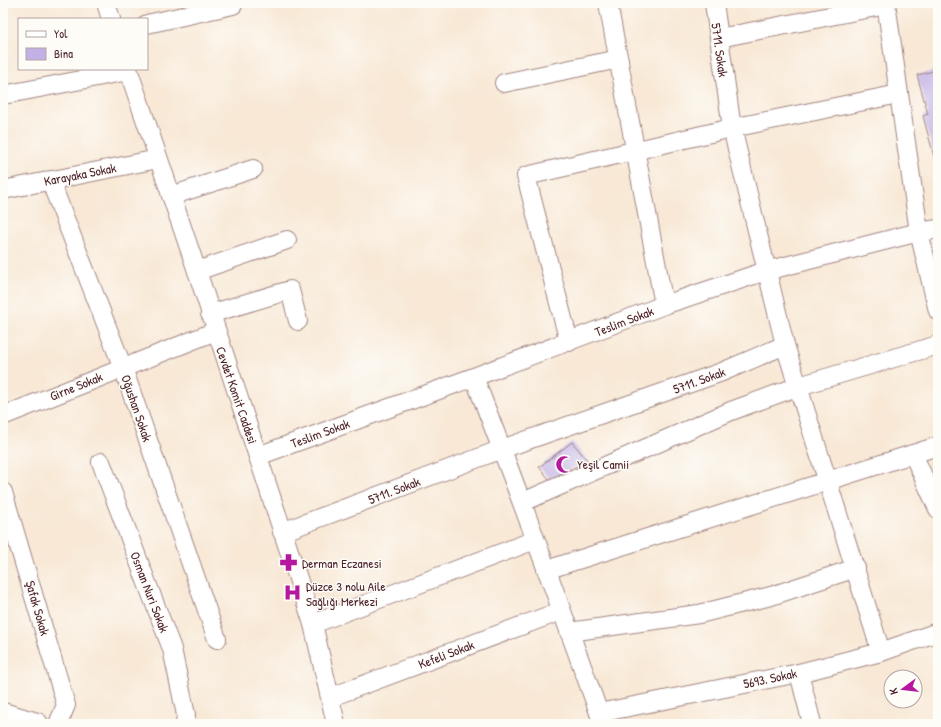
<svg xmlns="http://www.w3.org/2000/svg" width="941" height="727" viewBox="0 0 941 727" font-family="'Patrick Hand',sans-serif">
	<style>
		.building { fill: #c1b1e6 }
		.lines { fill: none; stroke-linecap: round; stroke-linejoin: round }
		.minor-casing { stroke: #a18480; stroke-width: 20 }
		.major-casing { stroke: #a18480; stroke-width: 24 }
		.minor { stroke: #fff; stroke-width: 18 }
		.major { stroke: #fff; stroke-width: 22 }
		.labels { text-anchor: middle; stroke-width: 3; stroke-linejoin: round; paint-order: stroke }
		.street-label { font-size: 13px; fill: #4a1f2b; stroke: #fdfcf7 }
		.poi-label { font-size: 13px; fill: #4a1f2b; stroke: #fdfcf7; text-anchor: start }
	</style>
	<rect width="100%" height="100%" fill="#fdfcf7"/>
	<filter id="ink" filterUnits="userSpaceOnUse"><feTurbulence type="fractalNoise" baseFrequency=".025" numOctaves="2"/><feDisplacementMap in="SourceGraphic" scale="8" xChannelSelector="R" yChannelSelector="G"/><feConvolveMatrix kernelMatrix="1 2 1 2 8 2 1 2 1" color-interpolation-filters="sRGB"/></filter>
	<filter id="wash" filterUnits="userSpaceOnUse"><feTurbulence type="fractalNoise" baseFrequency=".012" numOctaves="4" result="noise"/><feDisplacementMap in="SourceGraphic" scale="16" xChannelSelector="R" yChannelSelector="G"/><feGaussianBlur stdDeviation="0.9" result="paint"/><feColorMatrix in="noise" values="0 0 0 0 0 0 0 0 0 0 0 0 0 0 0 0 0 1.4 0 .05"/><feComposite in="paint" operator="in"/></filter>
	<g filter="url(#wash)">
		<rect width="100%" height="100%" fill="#f8e8d5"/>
		<g id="blocks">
			<g class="building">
				<path d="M938,70v90h-3l-12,-44 5,-2 -11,-39z"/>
				<path d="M572,442l16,19 -39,18 -10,-12z"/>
			</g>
		</g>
	</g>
	<g filter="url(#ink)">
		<use href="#blocks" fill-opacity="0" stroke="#a18480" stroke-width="1"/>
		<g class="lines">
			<defs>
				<g id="minor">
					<path d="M106,3l5,16"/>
					<path d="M608,3l56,302"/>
					<path d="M147,24l86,-19"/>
					<path d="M719,38l167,-33"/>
					<path d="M128,69l69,202 116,353 23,100"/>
					<path d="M504,83l115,-24"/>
					<path d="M899,94l20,138 19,-3"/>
					<path d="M3,95l125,-24"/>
					<path d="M50,180l73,188 94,271"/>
					<path d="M3,190l155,-31"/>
					<path d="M171,196l82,-27"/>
					<path d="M197,271l90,-31"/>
					<path d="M210,314l80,-24 8,31"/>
					<path d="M569,342l-43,-166 206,-48 167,-34 -13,-91"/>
					<path d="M785,345l96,307"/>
					<path d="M474,377c45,115 87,231 129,347"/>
					<path d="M3,416l213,-85"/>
					<path d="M913,454l25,55"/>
					<path d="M258,456l216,-79 190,-72 102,-34 153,-39 19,79"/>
					<path d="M101,462l71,187 14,66 -1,9"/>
					<path d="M3,492l63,213 -8,19"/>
					<path d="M523,502l208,-91 68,-25 139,-41"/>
					<path d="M282,532l220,-83 220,-77 63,-27 -53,-217 -18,-125"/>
					<path d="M546,570l392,-124"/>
					<path d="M313,624l222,-84"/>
					<path d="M569,632l130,-18 72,-18 85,-28"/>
					<path d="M799,673l13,51"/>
					<path d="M331,697l230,-86"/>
					<path d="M599,713l200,-40 82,-21 57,-20"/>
				</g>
				<path id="major" d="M3,714l34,10"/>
			</defs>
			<use href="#minor" class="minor-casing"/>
			<use href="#major" class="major-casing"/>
			<use href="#minor" class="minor"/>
			<use href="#major" class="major"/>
		</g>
	</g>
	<defs>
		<symbol id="mosque-bare" viewBox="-9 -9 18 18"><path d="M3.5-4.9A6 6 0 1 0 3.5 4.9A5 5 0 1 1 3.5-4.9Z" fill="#b5179e" stroke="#fdfcf7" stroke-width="2.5" paint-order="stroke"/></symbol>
		<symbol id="pharmacy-bare" viewBox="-9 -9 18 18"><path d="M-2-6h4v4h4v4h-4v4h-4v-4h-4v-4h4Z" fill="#b5179e" stroke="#fdfcf7" stroke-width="2.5" paint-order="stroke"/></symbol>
		<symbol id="hospital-bare" viewBox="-9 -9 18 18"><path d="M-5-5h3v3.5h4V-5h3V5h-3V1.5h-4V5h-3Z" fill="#b5179e" stroke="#fdfcf7" stroke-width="2.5" paint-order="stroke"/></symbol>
	</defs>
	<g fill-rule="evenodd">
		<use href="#mosque-bare" x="552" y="452" width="25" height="25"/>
		<use href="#pharmacy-bare" x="276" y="550" width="25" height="25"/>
		<use href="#hospital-bare" x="280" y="580" width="25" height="25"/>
	</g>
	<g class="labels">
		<g class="street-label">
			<text transform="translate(720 50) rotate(82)" y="5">5711. Sokak</text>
			<text transform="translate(80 174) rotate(-11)" y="5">Karayaka Sokak</text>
			<text transform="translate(624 321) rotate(-21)" y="5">Teslim Sokak</text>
			<text transform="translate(699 380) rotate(-20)" y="5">5711. Sokak</text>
			<text transform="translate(76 386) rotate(-22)" y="5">Girne Sokak</text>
			<text transform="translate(237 395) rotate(71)" y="5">Cevdet Komit Caddesi</text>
			<text transform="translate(137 408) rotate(71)" y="5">Oğushan Sokak</text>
			<text transform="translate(320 433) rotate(-20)" y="5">Teslim Sokak</text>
			<text transform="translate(394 490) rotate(-21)" y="5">5711. Sokak</text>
			<text transform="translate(150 592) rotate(69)" y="5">Osman Nuri Sokak</text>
			<text transform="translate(38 608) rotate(74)" y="5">Şafak Sokak</text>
			<text transform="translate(446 654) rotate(-21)" y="5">Kefeli Sokak</text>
			<text transform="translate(770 678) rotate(-12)" y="5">5693. Sokak</text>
		</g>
		<g class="poi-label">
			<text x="577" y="469">Yeşil Camii</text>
			<text x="302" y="568">Derman Eczanesi</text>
			<text x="306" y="591">Düzce 3 nolu Aile<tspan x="306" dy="15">Sağlığı Merkezi</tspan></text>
		</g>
	</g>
	<rect width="941" height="727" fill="none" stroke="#fdfcf7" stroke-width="16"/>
	<rect x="18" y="18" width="130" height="52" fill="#fdfcf7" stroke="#b5a4a5"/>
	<rect x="26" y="31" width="20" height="6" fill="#ffffff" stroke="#b5a4a5"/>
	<text x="54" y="38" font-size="12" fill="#4a1f2b">Yol</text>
	<rect x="26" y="48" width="20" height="12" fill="#c1b1e6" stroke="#b5a4a5"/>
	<text x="54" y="58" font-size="12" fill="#4a1f2b">Bina</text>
	<g transform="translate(903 689) rotate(255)"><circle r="19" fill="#fdfcf7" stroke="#b5a4a5"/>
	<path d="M0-3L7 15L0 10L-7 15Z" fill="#b5179e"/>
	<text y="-6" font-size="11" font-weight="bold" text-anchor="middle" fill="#4a1f2b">K</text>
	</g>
</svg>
